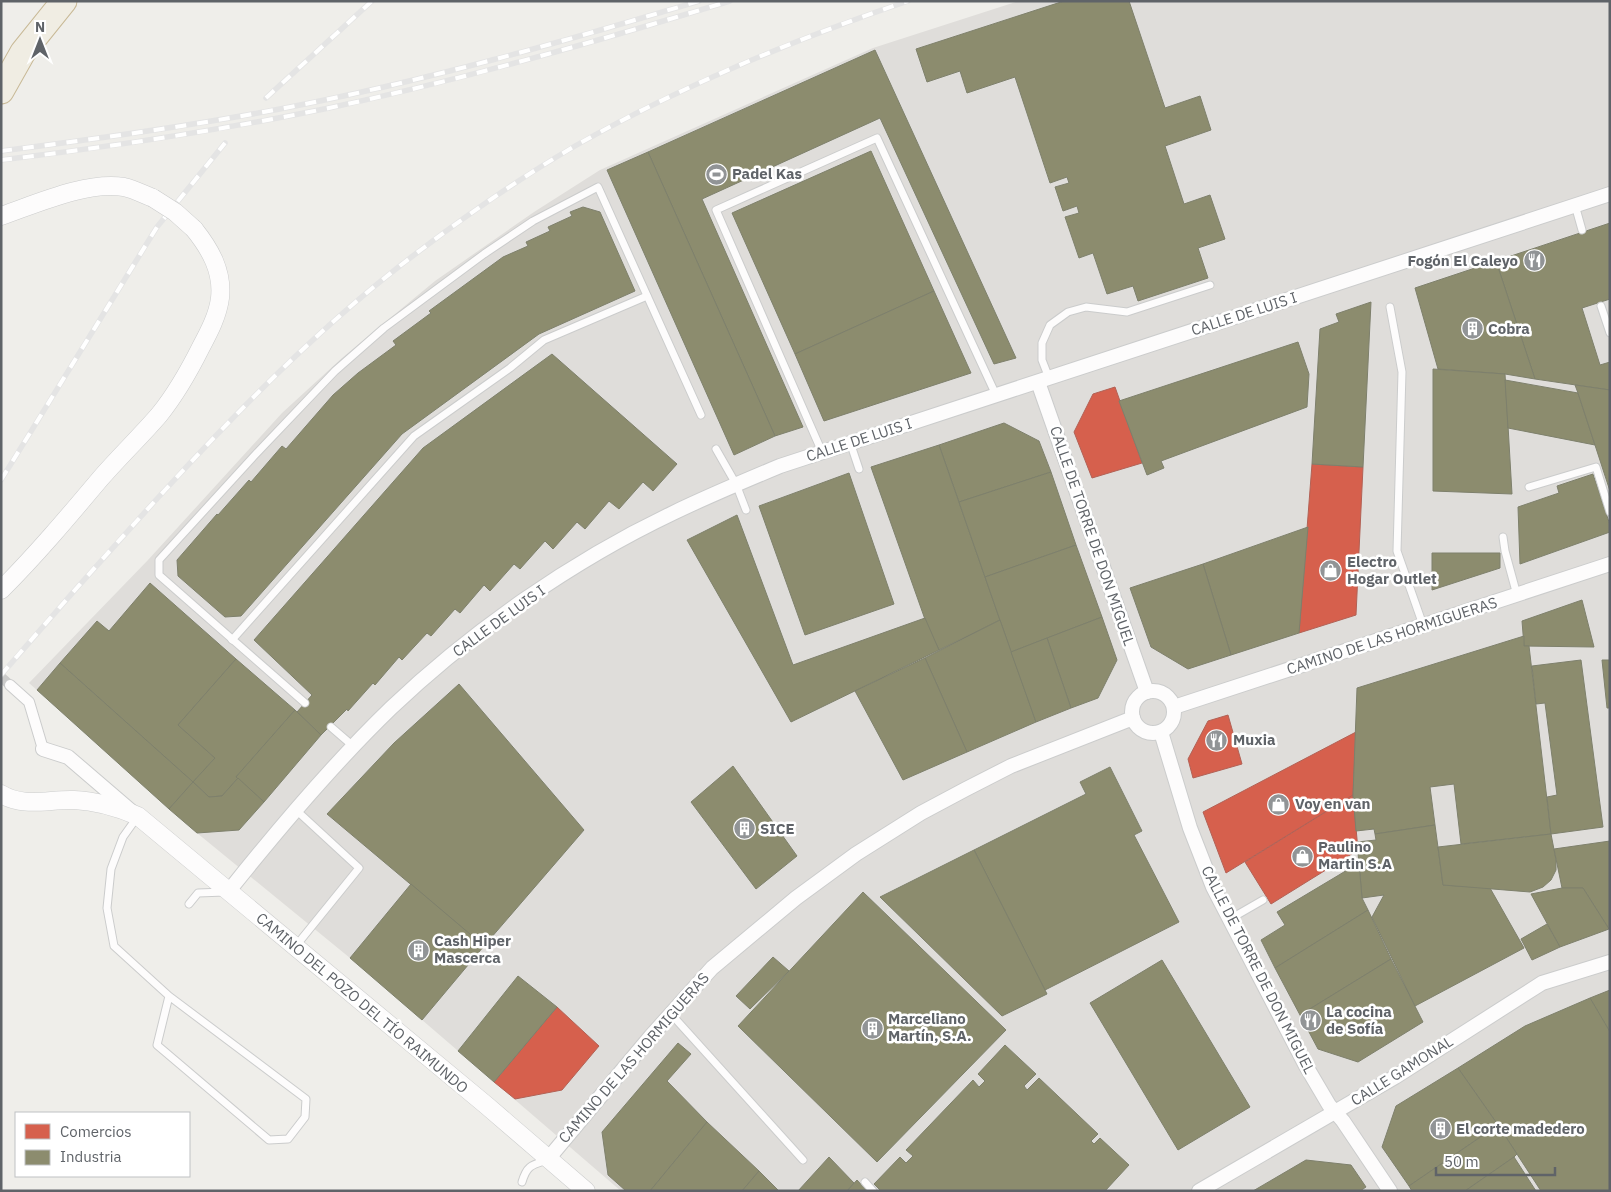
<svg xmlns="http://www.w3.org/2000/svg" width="1611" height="1192" viewBox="0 0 1611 1192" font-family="'IBM Plex Sans',sans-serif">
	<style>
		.industrial { fill: #dfddda }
		.shops { fill: #d6604d; stroke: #b26155 }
		.industry { fill: #8c8c6e; stroke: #7e806c }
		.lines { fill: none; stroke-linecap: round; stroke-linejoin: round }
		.pedestrian-tunnel { stroke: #cbcbca; stroke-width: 10; stroke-dasharray: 10 5; stroke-linecap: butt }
		.service-casing { stroke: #cbcccc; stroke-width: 9 }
		.pedestrian-casing { stroke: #cbcccc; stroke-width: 12 }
		.minor-casing { stroke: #cbcccc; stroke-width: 16 }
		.tertiary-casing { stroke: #cbcccc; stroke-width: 19 }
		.motorway-casing { stroke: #c8b996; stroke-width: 27 }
		.service { stroke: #fdfcfc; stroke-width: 7 }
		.pedestrian { stroke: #fdfcfc; stroke-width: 10 }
		.minor { stroke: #fdfcfc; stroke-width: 14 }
		.tertiary { stroke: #fdfcfc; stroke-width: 18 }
		.motorway { stroke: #f0ede3; stroke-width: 25 }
		.rail-casing { stroke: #e4e4e4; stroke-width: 5.5 }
		.rail { stroke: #fff; stroke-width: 4; stroke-dasharray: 11; stroke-linecap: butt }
		.tertiary-bridge-casing { stroke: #cbcccc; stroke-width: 19; stroke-linecap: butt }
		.tertiary-bridge { stroke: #fdfcfc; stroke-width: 18 }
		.labels { text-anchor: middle; stroke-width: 5; stroke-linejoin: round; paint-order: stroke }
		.poi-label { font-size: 15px; font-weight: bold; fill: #5f6368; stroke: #fff; text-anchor: start }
		.street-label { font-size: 15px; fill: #5f6368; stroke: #fff }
	</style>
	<rect width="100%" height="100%" fill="#efeeea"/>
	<path class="industrial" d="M1019,1h591v1190h-989l-271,-233 -153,-125 -168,-150 119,-123 134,-147 60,-55 93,-77 99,-69 66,-42 273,-122z"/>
	<g class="shops">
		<path d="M1115,387l27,76 -50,15 -18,-46 19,-38z"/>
		<path d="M1312,464l51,3 -7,148 -57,18z"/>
		<path d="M1228,715l14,49 -49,14 -5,-19 20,-38z"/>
		<path d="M1356,732l-3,63 -127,78 -23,-61z"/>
		<path d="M1353,795l5,55 -87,54 -26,-42z"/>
		<path d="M557,1007l42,39 -37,44 -47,9 -21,-17z"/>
	</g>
	<g class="industry">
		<path d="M1064,1h65l36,107 35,-12 11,34 -46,16 19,58 26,-9 15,44 -27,9 10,30 -70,23 -5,-15 -26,8 -14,-41 -14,5 -14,-41 14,-4 -2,-7 -14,5 -8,-24 14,-4 -2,-6 -17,6 -35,-106 -48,16 -7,-22 -33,11 -11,-33z"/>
		<path d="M875,50l141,308 -22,6 -114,-246 -178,81 101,228 -28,9 -127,-284z"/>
		<path d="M871,151l63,140 -139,63 -63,-141z"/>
		<path d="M648,152l127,284 -41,19 -127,-285z"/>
		<path d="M583,207l17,5 35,79 -96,43 -137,100 -161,182 -16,1 -47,-41 -1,-16 40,-46 1,1 31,-35 2,2 31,-36 4,3 47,-54 25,-22 38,-28 -3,-4 38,-28 -2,-2 74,-54 25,-11 -2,-4 24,-11 -2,-4 24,-11 -2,-4z"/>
		<path d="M1610,223v76l-28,9 18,57 10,-3v28l-75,-11 -39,-118z"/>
		<path d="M1496,261l39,118 -30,-5 -67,-5 -23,-81z"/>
		<path d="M934,291l37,82 -147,48 -29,-67z"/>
		<path d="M1371,302l-8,165 -51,-3 8,-135 19,-7 -3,-8z"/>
		<path d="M1298,342l11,32 -2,33 -146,54 3,7 -17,7 -28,-74z"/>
		<path d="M552,354l125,110 -24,27 -10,-9 -24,27 -10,-8 -24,28 -8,-7 -24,27 -8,-8 -25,28 -6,-5 -24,27 -6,-6 -24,28 -5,-4 -24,27 -4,-3 -25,27 -3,-3 -24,28 -2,-2 -25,28 -1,-2 -26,26 -24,-23 15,-17 -58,-55 169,-192z"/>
		<path d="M1433,369l72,5 7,120 -79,-3z"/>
		<path d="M1505,380l73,13 17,52 -87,-17z"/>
		<path d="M1575,385l35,5v101l-32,-98z"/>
		<path d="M1004,423l35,18 12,31 -92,30 -20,-57z"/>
		<path d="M939,445l61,175 -61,30 -12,-25 -56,-158z"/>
		<path d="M1051,472l25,73 -91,32 -26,-75z"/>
		<path d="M849,473l45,131 -89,31 -46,-129z"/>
		<path d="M1593,474l17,51v7l-90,32 -2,-57 41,-14 -2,-7z"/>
		<path d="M737,515l56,150 132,-47 14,32 -148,72 -104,-182z"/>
		<path d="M1308,527l-9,106 -68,22 -28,-91z"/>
		<path d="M1076,545l26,72 -91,35 -26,-75z"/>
		<path d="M1432,553h68v15l-68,22z"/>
		<path d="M1203,564l28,91 -43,14 -37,-22 -21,-59z"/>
		<path d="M150,583l86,76 -58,66 37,33 -22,24 -133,-119 37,-42 12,10z"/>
		<path d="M1582,600l12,47 -70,-1 -2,-25z"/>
		<path d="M1102,617l15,43 -19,38 -27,10 -24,-70z"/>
		<path d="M1000,620l36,102 -69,30 -42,-94z"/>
		<path d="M1524,636v10h5l22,188 -90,10 -7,-60 -24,3 5,38 -60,9 -1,-5 -18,2 -3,-36 4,-107z"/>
		<path d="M1047,638l24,70 -35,14 -25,-70z"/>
		<path d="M925,658l42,94 -64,28 -48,-89z"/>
		<path d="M236,659l59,51 -59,67 2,1 -16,18 -13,1 -16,-15 22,-24 -37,-33z"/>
		<path d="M1581,660l22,167 -52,7 -4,-37 10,-2 -12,-92 -9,1 -4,-38z"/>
		<path d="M1602,660h8v48h-3z"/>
		<path d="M60,663l133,119 -24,27 -132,-119z"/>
		<path d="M459,684l125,146 -100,116 -157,-132 67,-71z"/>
		<path d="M295,710l26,25 -57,67 -28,-25z"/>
		<path d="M733,766l64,90 -41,33 -65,-87z"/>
		<path d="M1110,767l32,64 -8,4 45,87 -134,68 -71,-140 112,-56 -6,-12z"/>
		<path d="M238,778l26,24 -25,28 -42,3 -28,-24 24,-27 16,15 13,-1z"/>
		<path d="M1435,825l8,60 47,3 34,60 -109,58 -43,-89 12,-22 -22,3 -5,-56 19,-2 -1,-6z"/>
		<path d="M1551,834l5,26v10l-5,10 -8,7 -13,5 -87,-7 -5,-38z"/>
		<path d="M1610,841v88h-1l-26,-41h-21l-8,-39z"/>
		<path d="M974,850l73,144 -45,22 -122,-119z"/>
		<path d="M1359,863l3,35 6,12 -93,58 -14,-28 24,-15 -8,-13z"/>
		<path d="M411,884l73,62 -62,74 -72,-62z"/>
		<path d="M1562,888h21l26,41 -49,18 -29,-53z"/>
		<path d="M863,892l143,138 -129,132 -139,-136z"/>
		<path d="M1368,910l23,49 -91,56 -25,-47z"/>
		<path d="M1547,924l13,23 -28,13 -11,-21z"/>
		<path d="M773,957l16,14 -39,38 -14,-13z"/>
		<path d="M1391,959l32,63 -65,40 -40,-13 -18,-34z"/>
		<path d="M1162,960l88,147 -72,43 -88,-147z"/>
		<path d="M518,976l39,31 -63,75 -36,-31z"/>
		<path d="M1610,990v42l-20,-34z"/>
		<path d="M1590,998l20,34v159h-69l-43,-66 -40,-57 67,-42z"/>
		<path d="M678,1043l13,11 -24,27 40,41 -57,69h-24l-18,-16 -6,-43z"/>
		<path d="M1005,1045l31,29 -12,12 3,4 12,-12 59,56 -7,7 3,3 6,-6 29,27 -24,26h-224l-7,-7 26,-27 6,6 7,-7 -7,-6 67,-70 6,7 6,-6 -7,-7z"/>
		<path d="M1458,1068l40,57 -89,61 -27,-39 14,-41z"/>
		<path d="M707,1122l52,49 -17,20h-92z"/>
		<path d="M1498,1125l19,29 -3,3 -49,34h-53l-3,-5z"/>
		<path d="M829,1157l25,26 -7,8h-49z"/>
		<path d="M1514,1157l22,34h-71z"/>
		<path d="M1306,1160l45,5 15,22 -6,4h-107z"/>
		<path d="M759,1171l20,20h-37z"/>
		<path d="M857,1180l10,11h-20z"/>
	</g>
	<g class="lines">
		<path class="pedestrian-tunnel" d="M1,677l9,8"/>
		<defs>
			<g id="service">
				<path d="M1575,205l7,25"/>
				<path d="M1601,306l9,27"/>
				<path d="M1390,307l12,65 -5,179 26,74"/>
				<path d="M1049,378l-7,-18v-17l8,-18 18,-13 18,-5 41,5 83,-27"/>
				<path d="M850,442l9,27"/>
				<path d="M716,449l20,35 10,26"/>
				<path d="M822,452l-106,-242 161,-72 119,257"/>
				<path d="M1529,487l67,-20 14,45"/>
				<path d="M1503,537l2,14 12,44"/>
				<path d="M232,640l182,-204 96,-68 34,-28 103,-44"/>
				<path d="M305,703l-146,-128v-15l95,-104 81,-85 49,-43 100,-74 49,-33 65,-34 103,228"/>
				<path d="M331,727l22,19"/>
				<path d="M138,816l-15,21 -12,32 -4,39 7,38 55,50 -12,49 112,95 19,-1 17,-22 1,-18 -137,-103"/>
				<path d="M189,904l9,-11 27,-1"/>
				<path d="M1230,919l33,-19"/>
				<path d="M295,947l64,-79 -63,-58"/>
				<path d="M671,1014l132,146"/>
				<path d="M522,1182c5,-17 10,-17 25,-22"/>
				<path d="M865,1182l8,9"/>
			</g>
			<path id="pedestrian" d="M10,685l19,17 14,47"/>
			<g id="minor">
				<path d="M1038,382l109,310"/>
				<circle cx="1153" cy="712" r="21"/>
				<path d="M1174,707l436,-143"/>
				<path d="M1161,732l29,96 23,59 93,179 23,39 14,16 47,70"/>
				<path d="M43,749l25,8 63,54"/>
				<path d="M228,892c51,-64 104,-127 163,-184 81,-77 181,-147 282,-195 35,-17 71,-32 107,-47l830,-272"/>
				<path d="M548,1159l103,-123 61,-68 84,-70 60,-44 65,-41 45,-24 45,-23 122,-48"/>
				<path d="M1199,1191l196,-114 147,-94 68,-21"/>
			</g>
			<g id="tertiary">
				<path d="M1,216c35,-12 85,-35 123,-29 9,2 19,7 29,11"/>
				<path d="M1,590c35,-35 67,-73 99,-111 19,-22 40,-42 59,-64 17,-21 30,-44 42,-68 8,-15 17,-32 19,-49 3,-27 -10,-49 -26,-69"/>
				<path d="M1,794c23,14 48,5 73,6 23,1 43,7 64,16l348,289 100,86"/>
			</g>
			<path id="motorway" d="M1,91l22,-39 41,-51"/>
		</defs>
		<use href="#service" class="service-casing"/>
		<use href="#pedestrian" class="pedestrian-casing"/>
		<use href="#minor" class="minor-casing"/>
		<use href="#tertiary" class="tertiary-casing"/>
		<use href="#motorway" class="motorway-casing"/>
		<use href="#service" class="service"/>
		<use href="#pedestrian" class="pedestrian"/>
		<use href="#minor" class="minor"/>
		<use href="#tertiary" class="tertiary"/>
		<use href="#motorway" class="motorway"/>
		<defs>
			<g id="rail">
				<path d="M266,98l106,-97"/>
				<path d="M1,151c95,-12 190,-25 284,-43 140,-27 277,-66 414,-107"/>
				<path d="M1,160c110,-13 220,-30 328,-52 136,-29 269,-67 401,-107"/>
				<path d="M1,480l156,-253 68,-84"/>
				<path d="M1,675c54,-63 109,-125 165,-186 79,-86 162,-170 256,-240 49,-37 100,-72 153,-103 106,-60 218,-106 333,-145"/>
			</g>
		</defs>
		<use href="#rail" class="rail-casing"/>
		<use href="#rail" class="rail"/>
		<defs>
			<path id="tertiary-bridge" d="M153,198l22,14 19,17"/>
		</defs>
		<use href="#tertiary-bridge" class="tertiary-bridge-casing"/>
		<use href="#tertiary-bridge" class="tertiary-bridge"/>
	</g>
	<defs>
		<symbol id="stadium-disc" viewBox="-11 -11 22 22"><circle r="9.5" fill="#919496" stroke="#fff"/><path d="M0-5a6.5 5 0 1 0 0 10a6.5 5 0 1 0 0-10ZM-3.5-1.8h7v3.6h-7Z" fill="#fff"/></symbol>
		<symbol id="restaurant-disc" viewBox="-11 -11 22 22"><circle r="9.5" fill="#919496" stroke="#fff"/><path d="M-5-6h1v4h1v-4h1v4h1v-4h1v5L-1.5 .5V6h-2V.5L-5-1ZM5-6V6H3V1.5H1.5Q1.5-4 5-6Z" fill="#fff"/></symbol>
		<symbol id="building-disc" viewBox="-11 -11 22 22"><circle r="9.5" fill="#919496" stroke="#fff"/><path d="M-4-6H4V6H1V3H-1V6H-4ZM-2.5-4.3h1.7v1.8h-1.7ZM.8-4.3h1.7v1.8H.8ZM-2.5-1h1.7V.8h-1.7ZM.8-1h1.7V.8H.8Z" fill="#fff"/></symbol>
		<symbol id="shop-disc" viewBox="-11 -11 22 22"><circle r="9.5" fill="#919496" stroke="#fff"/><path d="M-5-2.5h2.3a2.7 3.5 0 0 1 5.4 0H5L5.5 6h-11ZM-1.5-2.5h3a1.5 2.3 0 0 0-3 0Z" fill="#fff"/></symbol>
	</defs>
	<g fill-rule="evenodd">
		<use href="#stadium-disc" x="704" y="162" width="25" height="25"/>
		<use href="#restaurant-disc" x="1522" y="248" width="25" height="25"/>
		<use href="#building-disc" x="1460" y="316" width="25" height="25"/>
		<use href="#shop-disc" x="1318" y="558" width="25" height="25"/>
		<use href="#restaurant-disc" x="1204" y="728" width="25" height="25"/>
		<use href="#shop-disc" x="1266" y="792" width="25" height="25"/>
		<use href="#building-disc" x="732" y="816" width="25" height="25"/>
		<use href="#shop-disc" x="1290" y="844" width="25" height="25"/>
		<use href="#building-disc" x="406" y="938" width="25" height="25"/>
		<use href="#restaurant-disc" x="1298" y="1008" width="25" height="25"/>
		<use href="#building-disc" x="860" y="1016" width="25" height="25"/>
		<use href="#building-disc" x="1428" y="1116" width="25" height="25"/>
	</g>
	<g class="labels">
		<g class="poi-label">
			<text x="732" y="179">Padel Kas</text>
			<text x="1518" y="266" text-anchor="end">Fogón El Caleyo</text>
			<text x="1488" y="334">Cobra</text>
			<text x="1347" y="567">Electro<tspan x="1347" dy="17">Hogar Outlet</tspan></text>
			<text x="1233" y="745">Muxia</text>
			<text x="1295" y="809">Voy en van</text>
			<text x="760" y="834">SICE</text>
			<text x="1318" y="852">Paulino<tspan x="1318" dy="17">Martin S.A</tspan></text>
			<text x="434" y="946">Cash Hiper<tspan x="434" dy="17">Mascerca</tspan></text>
			<text x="1326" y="1017">La cocina<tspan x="1326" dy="17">de Sofía</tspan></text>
			<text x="888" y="1024">Marceliano<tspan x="888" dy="17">Martín, S.A.</tspan></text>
			<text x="1456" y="1134">El corte madedero</text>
		</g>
		<g class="street-label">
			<text transform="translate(1244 314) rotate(-18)" y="5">CALLE DE LUIS I</text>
			<text transform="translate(859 440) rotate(-18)" y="5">CALLE DE LUIS I</text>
			<text transform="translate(1092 536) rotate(71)" y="5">CALLE DE TORRE DE DON MIGUEL</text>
			<text transform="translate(499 621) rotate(-36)" y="5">CALLE DE LUIS I</text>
			<text transform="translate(1392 636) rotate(-18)" y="5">CAMINO DE LAS HORMIGUERAS</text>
			<text transform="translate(1258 970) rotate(63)" y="5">CALLE DE TORRE DE DON MIGUEL</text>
			<text transform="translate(362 1003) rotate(40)" y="5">CAMINO DEL POZO DEL TÍO RAIMUNDO</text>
			<text transform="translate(634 1058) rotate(-49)" y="5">CAMINO DE LAS HORMIGUERAS</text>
			<text transform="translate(1402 1071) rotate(-32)" y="5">CALLE GAMONAL</text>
		</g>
	</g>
	<rect width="1611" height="1192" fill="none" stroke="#5f6368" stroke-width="5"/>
	<rect x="15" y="1112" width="175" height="65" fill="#ffffff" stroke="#bfc1c3"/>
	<rect x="25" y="1124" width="25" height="15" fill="#d6604d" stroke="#bfc1c3"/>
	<text x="60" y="1137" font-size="15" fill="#5f6368">Comercios</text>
	<rect x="25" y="1150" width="25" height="15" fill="#8c8c6e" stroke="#bfc1c3"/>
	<text x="60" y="1162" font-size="15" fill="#5f6368">Industria</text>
	<g transform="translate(40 40)" stroke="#ffffff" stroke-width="4" paint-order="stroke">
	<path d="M0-4L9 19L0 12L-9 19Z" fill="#5f6368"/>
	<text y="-8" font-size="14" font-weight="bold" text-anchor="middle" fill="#5f6368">N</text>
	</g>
	<path d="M1436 1167v8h119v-8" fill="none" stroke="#5f6368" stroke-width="2.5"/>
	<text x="1444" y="1167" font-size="15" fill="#5f6368" stroke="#ffffff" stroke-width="4" paint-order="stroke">50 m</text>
</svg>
